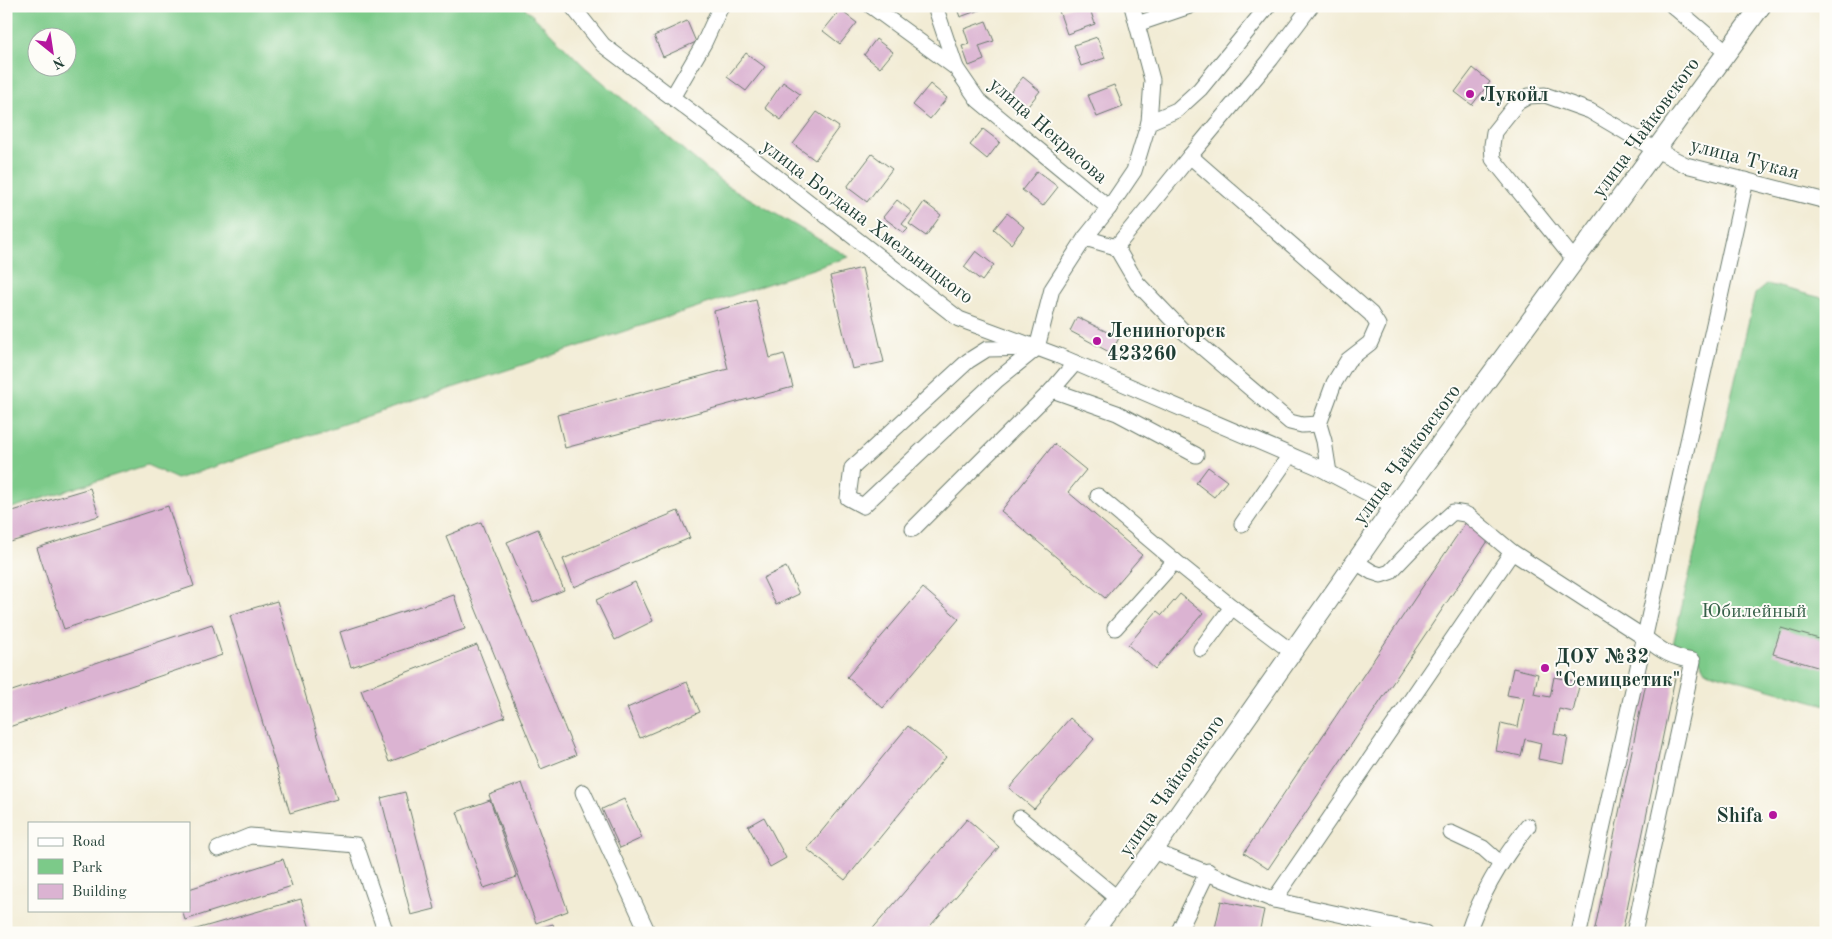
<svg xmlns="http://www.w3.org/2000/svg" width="1832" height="939" viewBox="0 0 1832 939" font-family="'Old Standard TT',serif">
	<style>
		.green { fill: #7cca89; stroke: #4e845e; fill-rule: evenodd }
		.building { fill: #dbb3d2 }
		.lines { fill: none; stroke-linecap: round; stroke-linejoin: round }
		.minor-casing { stroke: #697a6c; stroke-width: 17 }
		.major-casing { stroke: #697a6c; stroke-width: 21 }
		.minor { stroke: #fff; stroke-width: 15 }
		.major { stroke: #fff; stroke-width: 19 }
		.poi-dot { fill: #b5179e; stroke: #fdfcf7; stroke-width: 2 }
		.labels { text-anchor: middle; stroke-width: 4; stroke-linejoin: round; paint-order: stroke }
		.poi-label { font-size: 20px; font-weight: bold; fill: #1f3d34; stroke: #fdfcf7; text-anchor: start }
		.street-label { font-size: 20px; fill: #1f3d34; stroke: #fdfcf7 }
		.park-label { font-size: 20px; fill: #366049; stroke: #fdfcf7 }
	</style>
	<rect width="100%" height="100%" fill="#fdfcf7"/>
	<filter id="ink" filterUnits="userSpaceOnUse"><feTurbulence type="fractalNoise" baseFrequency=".02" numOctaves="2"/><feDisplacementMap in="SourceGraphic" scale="10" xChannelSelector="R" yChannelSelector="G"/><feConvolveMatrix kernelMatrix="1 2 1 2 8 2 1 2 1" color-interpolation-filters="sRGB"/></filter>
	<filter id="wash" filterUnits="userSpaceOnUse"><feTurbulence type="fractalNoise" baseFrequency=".0096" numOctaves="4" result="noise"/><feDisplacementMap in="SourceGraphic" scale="20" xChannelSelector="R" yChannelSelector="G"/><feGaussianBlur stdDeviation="1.12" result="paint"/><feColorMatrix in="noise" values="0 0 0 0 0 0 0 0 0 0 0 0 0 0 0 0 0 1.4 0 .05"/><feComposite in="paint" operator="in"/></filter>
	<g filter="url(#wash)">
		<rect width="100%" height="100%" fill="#f2ecd5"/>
		<g class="green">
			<path d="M6,6h517l63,62 137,115 126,74 -672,222 -30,-14 -141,45zM38,38h30v30h-30z"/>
			<path d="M1767,284l59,15v406l-120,-34 -6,-11 -29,-7 84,-359z"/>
		</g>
		<g id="blocks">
			<g class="building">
				<path d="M800,6h12l-5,6z"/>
				<path d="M956,6h25l1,3 -22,8z"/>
				<path d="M1072,6h17l6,18 -28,10 -8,-23z"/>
				<path d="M840,10l17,13 -17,21 -17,-13z"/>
				<path d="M687,21l9,21 -33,15 -9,-21z"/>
				<path d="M986,21l8,20 -15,5 5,14 -15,6 -7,-20 7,-2 -5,-15z"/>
				<path d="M1097,37l8,21 -24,8 -7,-21z"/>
				<path d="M876,39l17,13 -13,16 -16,-13z"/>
				<path d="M746,53l19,14 -19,24 -19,-14z"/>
				<path d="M1473,68l17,14 -18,23 -17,-13z"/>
				<path d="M1023,77l17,14 -15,19 -18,-14z"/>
				<path d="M783,82l17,12 -19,26 -16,-12z"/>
				<path d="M930,84l17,14 -17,21 -17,-14z"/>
				<path d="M1114,85l9,22 -26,10 -9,-22z"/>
				<path d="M817,112l22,15 -24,33 -22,-16z"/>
				<path d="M983,129l17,13 -13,17 -17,-14z"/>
				<path d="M872,154l20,15 -25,33 -20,-15z"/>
				<path d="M1037,171l21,16 -15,19 -21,-16z"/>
				<path d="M897,200l15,12 -10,12 6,5 -4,4 -21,-16z"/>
				<path d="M924,202l17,13 -15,21 -17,-12z"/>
				<path d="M1007,213l17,14 -13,17 -17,-15z"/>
				<path d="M976,251l18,14 -12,16 -18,-14z"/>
				<path d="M862,268l22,94 -32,7 -22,-93z"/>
				<path d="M756,300l14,58 14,-4 9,33 -228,61 -8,-33 171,-46 -14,-58z"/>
				<path d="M1077,317l42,21 -8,15 -41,-22z"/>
				<path d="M1054,444l32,26 -18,22 74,63 -37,43 -104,-87z"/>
				<path d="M1208,467l19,14 -13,16 -18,-14z"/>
				<path d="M90,488l9,28 -92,27 -1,-30z"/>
				<path d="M168,506l26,80 -130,43 -27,-81z"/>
				<path d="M678,511l12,27 -116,49 -11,-28z"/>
				<path d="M481,522l95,233 -35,14 -95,-233z"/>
				<path d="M1466,522l24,16 -222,331 -24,-16z"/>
				<path d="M538,529l26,61 -31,13 -26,-61z"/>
				<path d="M786,567l13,27 -23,11 -13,-27z"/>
				<path d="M635,582l18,39 -38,19 -19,-40z"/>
				<path d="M923,588l36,31 -76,89 -36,-31z"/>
				<path d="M1180,594l23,19 -48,56 -27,-24 29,-34 5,4z"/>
				<path d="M454,595l11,34 -114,38 -11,-35z"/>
				<path d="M277,601l60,198 -47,14 -60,-198z"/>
				<path d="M212,624l10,31 -216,73v-35z"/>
				<path d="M1781,628l45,13 -2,28 -51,-15z"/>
				<path d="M477,645l28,72 -116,45 -28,-72z"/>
				<path d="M1513,668l25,6 -4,20 16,3 4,-20 26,5 -7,30 -14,-3 -5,25 14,3 -5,27 -25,-5 3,-16 -16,-4 -4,17 -25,-5 5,-28 17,4 6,-29 -17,-3z"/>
				<path d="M1648,673l27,5 -53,255h-28z"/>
				<path d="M687,682l13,30 -60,26 -13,-30z"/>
				<path d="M1070,718l24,21 -60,70 -25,-21z"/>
				<path d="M908,726l38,31 -101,123 -38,-31z"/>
				<path d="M522,783l46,128 -32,12 -47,-128z"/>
				<path d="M405,792l30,117 -24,6 -30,-117z"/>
				<path d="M624,799l18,39 -22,10 -18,-39z"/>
				<path d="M490,800l27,77 -33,11 -27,-76z"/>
				<path d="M764,817l22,41 -16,9 -22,-41z"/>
				<path d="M967,819l32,28 -75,86h-55z"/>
				<path d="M283,859l9,27 -107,34 -3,-10h7v-21z"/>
				<path d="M301,899l10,33 -125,1v-1z"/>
				<path d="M1221,901l43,9 -5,23h-45z"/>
				<path d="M553,924l3,9h-30v-1z"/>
			</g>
		</g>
	</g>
	<g filter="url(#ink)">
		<use href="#blocks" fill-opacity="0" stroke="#697a6c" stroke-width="1"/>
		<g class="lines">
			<defs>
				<g id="minor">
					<path d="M572,6l31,39 153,116 203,158 100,37 259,111 76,40"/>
					<path d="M871,6l85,62 22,32 131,108"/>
					<path d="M935,6l21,62"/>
					<path d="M1673,6l54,46"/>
					<path d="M1137,24l53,-18"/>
					<path d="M673,96l31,-53 17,-37"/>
					<path d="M1149,122l28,-12 23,-21 68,-83"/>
					<path d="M1190,156l81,-97 40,-53"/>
					<path d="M1085,238l24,-30 25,-37 15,-49 3,-42 -20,-74"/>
					<path d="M1116,247l21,36 45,47 108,92 12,3 17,-1"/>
					<path d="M1575,261l-82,-102 -1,-14 2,-13 24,-30 11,-6 16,-1 45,16 66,39 30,15 140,36"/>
					<path d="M1037,348l-50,1 -19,12 -116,107 -4,30 15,8 133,-125 41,-33 15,-59 33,-51 31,9 74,-91 181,158 7,11 -8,18 -22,17 -14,23 -15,41 5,17 5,32"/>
					<path d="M1052,390l65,23 79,42"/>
					<path d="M1098,496l77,65"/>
					<path d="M1242,524l48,-69"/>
					<path d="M913,529l139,-139 23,-27"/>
					<path d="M1356,562l16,10 9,3 9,-3 24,-25 39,-35 12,2 4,2 43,36 133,86c18,14 26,19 48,23l-59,272"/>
					<path d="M1115,628l60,-67 57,46"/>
					<path d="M1201,649l31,-42 60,45"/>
					<path d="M583,792l65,141"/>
					<path d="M1020,818l98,81"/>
					<path d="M1451,833l32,15 18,16"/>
					<path d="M218,849l32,-13 106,9 30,88"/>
					<path d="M1153,851l121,49 151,33"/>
					<path d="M1274,900l238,-348"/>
					<path d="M1178,933l30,-62"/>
					<path d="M1468,933c13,-40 34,-74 60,-107"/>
					<path d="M1579,933l167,-753"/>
				</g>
				<path id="major" d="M1092,933l61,-82 241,-344 367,-501"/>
			</defs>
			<use href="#minor" class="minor-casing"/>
			<use href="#major" class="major-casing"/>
			<use href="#minor" class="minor"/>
			<use href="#major" class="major"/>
		</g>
	</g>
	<g class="poi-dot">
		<circle cx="1470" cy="94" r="5"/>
		<circle cx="1097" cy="341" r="5"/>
		<circle cx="1545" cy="668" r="5"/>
		<circle cx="1773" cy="815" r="5"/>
	</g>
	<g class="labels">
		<g class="poi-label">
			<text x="1480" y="101">Лукойл</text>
			<text x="1107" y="337">Лениногорск<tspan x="1107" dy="23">423260</tspan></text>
			<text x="1555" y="663">ДОУ №32<tspan x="1555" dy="23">"Семицветик"</tspan></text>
			<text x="1763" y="822" text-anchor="end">Shifa</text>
		</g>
		<g class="street-label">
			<text transform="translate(1645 127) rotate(-54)" y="7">улица Чайковского</text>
			<text transform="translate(1049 130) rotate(41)" y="7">улица Некрасова</text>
			<text transform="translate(1745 158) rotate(15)" y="7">улица Тукая</text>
			<text transform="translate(868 221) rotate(37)" y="7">улица Богдана Хмельницкого</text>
			<text transform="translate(1406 454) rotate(-54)" y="7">улица Чайковского</text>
			<text transform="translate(1171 785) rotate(-55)" y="7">улица Чайковского</text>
		</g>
		<g class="park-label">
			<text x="1754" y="617">Юбилейный</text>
		</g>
	</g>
	<rect width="1832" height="939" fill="none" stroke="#fdfcf7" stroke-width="25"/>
	<rect x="28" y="822" width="162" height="90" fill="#fdfcf7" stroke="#a4b0a9"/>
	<rect x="38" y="838" width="25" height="8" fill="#ffffff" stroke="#a4b0a9"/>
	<text x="72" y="846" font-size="15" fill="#1f3d34">Road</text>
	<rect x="38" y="859" width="25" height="15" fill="#7cca89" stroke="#a4b0a9"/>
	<text x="72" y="872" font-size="15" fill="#1f3d34">Park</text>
	<rect x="38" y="884" width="25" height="15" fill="#dbb3d2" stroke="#a4b0a9"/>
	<text x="72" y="896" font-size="15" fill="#1f3d34">Building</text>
	<g transform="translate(52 52) rotate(150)"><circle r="24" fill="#fdfcf7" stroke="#a4b0a9"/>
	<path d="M0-4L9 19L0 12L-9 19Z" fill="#b5179e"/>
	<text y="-8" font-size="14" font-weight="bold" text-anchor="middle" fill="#1f3d34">N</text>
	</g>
</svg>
